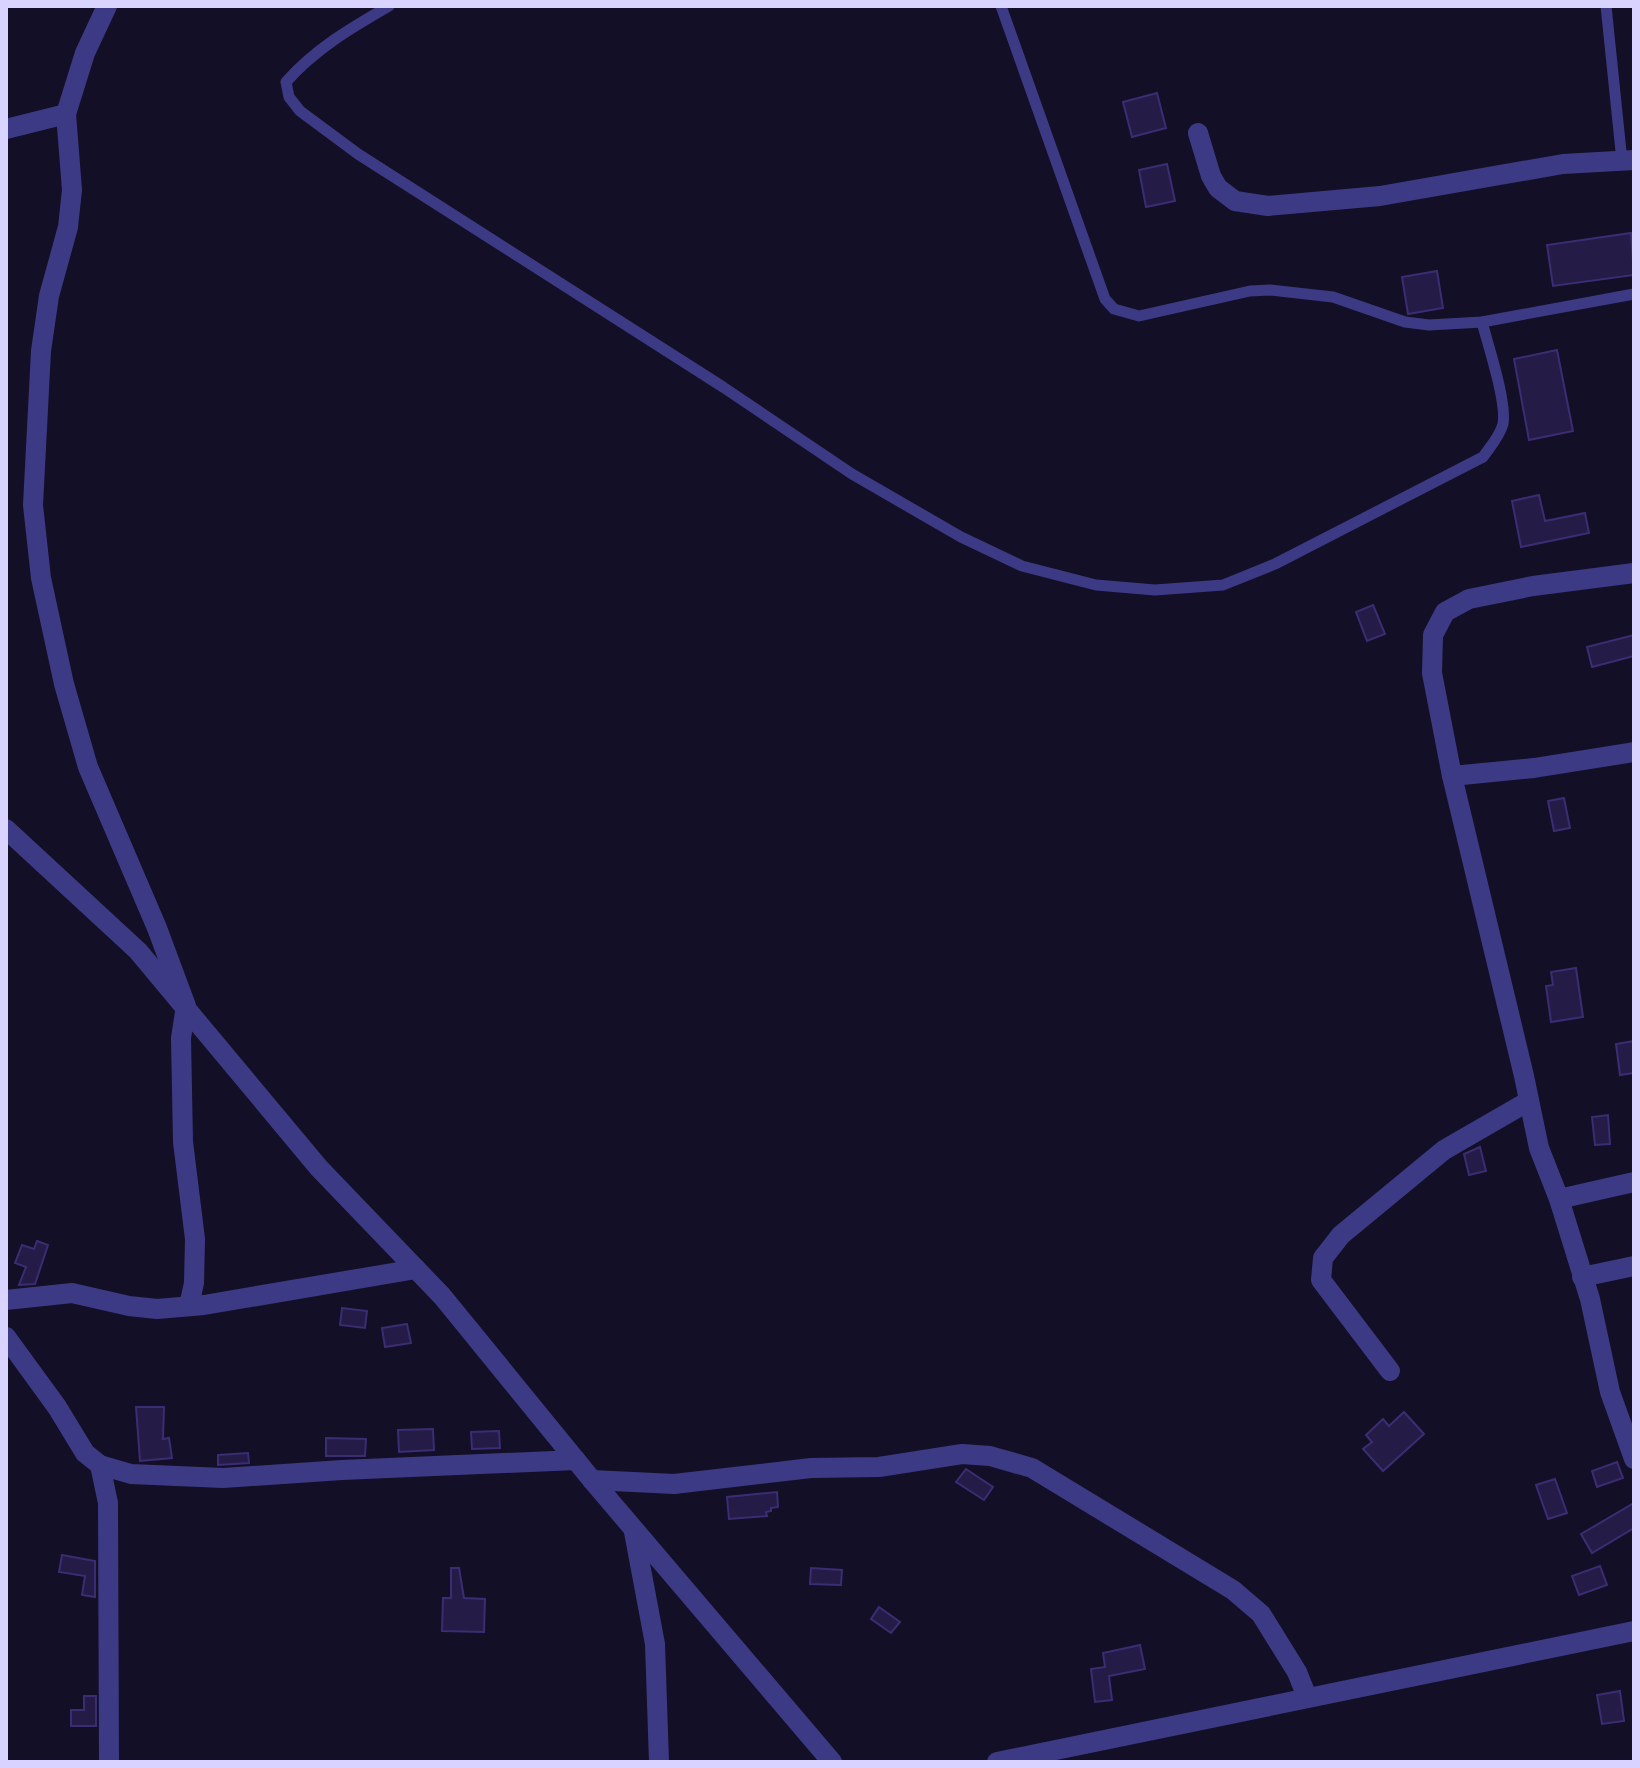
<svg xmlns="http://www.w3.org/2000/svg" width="1640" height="1768" viewBox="0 0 1640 1768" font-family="Rubik,sans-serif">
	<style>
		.building { fill: #241b47; stroke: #3b2d73; stroke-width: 2 }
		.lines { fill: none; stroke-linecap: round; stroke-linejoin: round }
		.lane { stroke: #3d3a85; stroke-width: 11 }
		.street { stroke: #3d3a85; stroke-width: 20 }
	</style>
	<rect width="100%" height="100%" fill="#130f26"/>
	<g class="building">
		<path d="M1157,93l9,35 -34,9 -9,-35z"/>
		<path d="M1167,164l8,37 -29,6 -7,-37z"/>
		<path d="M1631,233l3,42 -81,11 -6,-41z"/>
		<path d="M1437,271l6,37 -35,6 -6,-37z"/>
		<path d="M1557,350l16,81 -44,9 -15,-81z"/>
		<path d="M1539,495l6,26 40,-8 4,20 -68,14 -9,-46z"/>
		<path d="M1373,605l12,29 -18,7 -11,-29z"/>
		<path d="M1634,635v21l-42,11 -5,-20z"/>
		<path d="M1564,798l6,30 -16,3 -6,-30z"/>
		<path d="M1576,968l7,49 -32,5 -5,-36 7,-1 -2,-13z"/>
		<path d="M1634,1041v32l-14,2 -4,-31z"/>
		<path d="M1608,1115l2,29 -15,1 -3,-28z"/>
		<path d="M1480,1147l6,24 -17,4 -5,-21z"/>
		<path d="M37,1241l11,4 -13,39 -16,1 7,-18 -11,-4 7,-18 12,4z"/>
		<path d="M342,1308l25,3 -2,17 -25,-3z"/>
		<path d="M407,1324l4,19 -26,4 -3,-19z"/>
		<path d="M136,1407h28l-1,32 6,-1 3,20 -32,3z"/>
		<path d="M1404,1412l20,22 -41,37 -20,-22 9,-7 -6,-7 17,-16 6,7z"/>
		<path d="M433,1429l1,21 -35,2 -1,-22z"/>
		<path d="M499,1431l1,17 -28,1 -1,-17z"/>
		<path d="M326,1438l40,1 -1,17h-39z"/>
		<path d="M248,1453l1,10 -31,2v-10z"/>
		<path d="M1617,1462l6,16 -26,9 -5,-16z"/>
		<path d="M966,1469l27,18 -9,13 -28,-18z"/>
		<path d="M1555,1479l12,34 -19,6 -12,-34z"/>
		<path d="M777,1492l1,15 -7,1v3l-5,1 1,4 -38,3 -2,-22z"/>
		<path d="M1634,1503v25l-42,25 -11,-19z"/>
		<path d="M62,1555l33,6v36l-13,-2 3,-19 -26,-4z"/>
		<path d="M1600,1566l7,19 -28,10 -7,-19z"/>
		<path d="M451,1568h8l5,30 21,1 -1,33 -42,-1 1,-33h8z"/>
		<path d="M811,1568l31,2 -1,15 -31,-1z"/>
		<path d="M879,1607l21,15 -9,11 -20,-14z"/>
		<path d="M1140,1645l5,24 -36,7 3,24 -17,2 -4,-33 14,-2 -2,-14z"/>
		<path d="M1620,1691l4,30 -22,3 -5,-29z"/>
		<path d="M84,1696h12v30h-25v-16h13z"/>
	</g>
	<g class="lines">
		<g class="lane">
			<path d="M389,6c-38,22 -74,43 -103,76l3,15 11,14 58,43 365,233 129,87 109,63 61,29 74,19 59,5 68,-5 52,-21 208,-107c7,-10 17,-21 20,-33 4,-22 -15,-79 -21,-102"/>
			<path d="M1001,6l104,293 9,10 25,7 111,-25 20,-1 63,7 72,25 24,3 53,-3 152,-28"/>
			<path d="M1606,6l16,155"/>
		</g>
		<g class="street">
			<path d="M107,6l-22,47 -19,61 6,76 -4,37 -19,69 -8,55 -8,154 8,73 23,106 24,83 69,161 29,78 -5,32 2,104 12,97 -1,44 -5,23"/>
			<path d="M6,129l60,-15"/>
			<path d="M1198,133l13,43 7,12 17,13 33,5 112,-10 183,-32 71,-4"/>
			<path d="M1634,573l-101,13 -64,13 -24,13 -12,23 -1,38 20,103 72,300 15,72 20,51 31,100 20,93 24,67"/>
			<path d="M1452,776l82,-8 100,-16"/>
			<path d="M6,829l132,122 181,217 123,128 150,184 240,282"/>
			<path d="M1559,1199l75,-17"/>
			<path d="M1582,1277l52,-11"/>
			<path d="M6,1300l66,-7 57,13 28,3 47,-4 212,-36"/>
			<path d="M6,1337l51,70 28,46 15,12 31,9 92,4 119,-8 234,-10"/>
			<path d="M1390,1371l-69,-91 2,-22 18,-23 103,-85 85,-49"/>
			<path d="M100,1465l8,38 1,259"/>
			<path d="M592,1480l82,4 137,-16 68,-1 83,-13 28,2 42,12 201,122 28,24 36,58 10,25"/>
			<path d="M634,1532l21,112 4,118"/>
			<path d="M997,1762l637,-131"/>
		</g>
	</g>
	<rect width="1640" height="1768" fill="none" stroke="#d9d4ff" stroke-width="16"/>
</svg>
